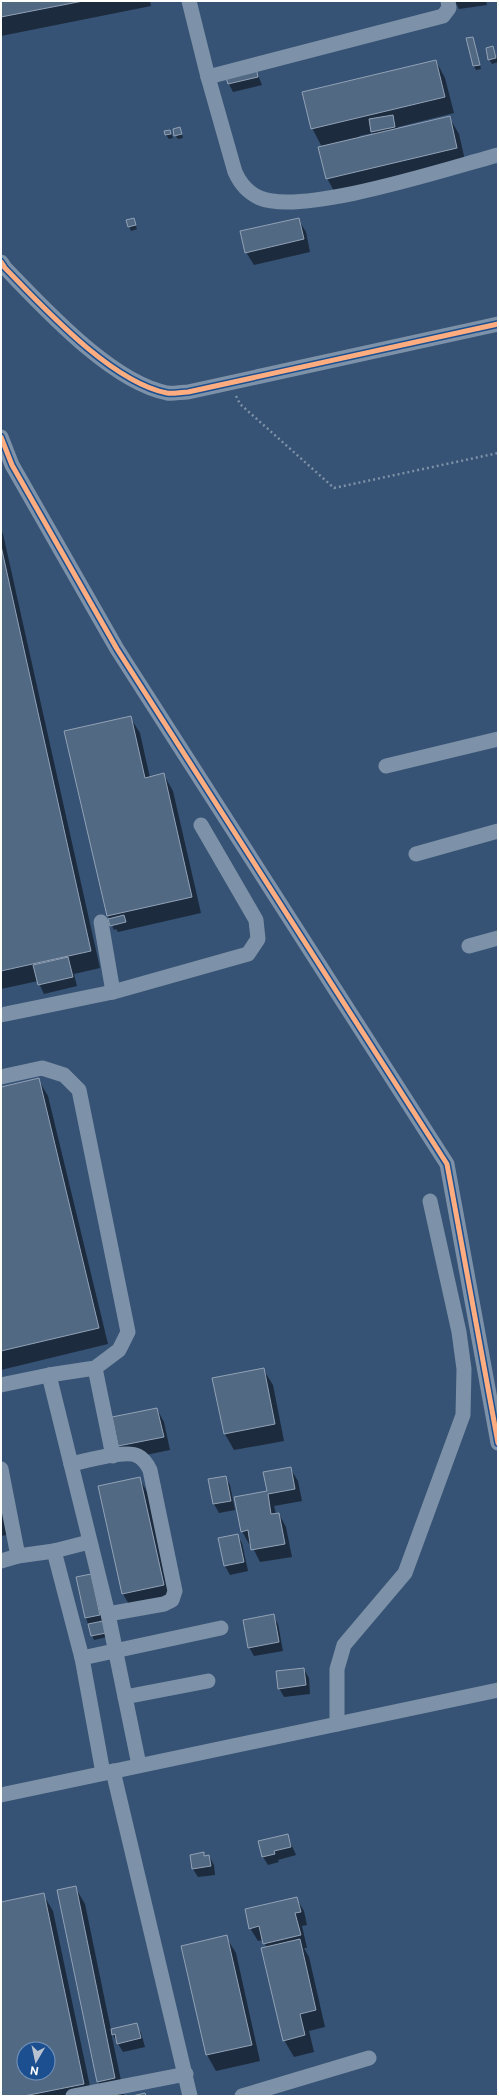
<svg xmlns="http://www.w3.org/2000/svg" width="499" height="2097" viewBox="0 0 499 2097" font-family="'Public Sans',sans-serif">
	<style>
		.shadow { fill: #0007; fill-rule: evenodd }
		.building { fill: #526984; stroke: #92a2b6; fill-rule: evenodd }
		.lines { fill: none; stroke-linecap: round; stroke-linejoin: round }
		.path { stroke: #7d92a8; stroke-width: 2.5; stroke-dasharray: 2 3; stroke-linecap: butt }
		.minor { stroke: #7d92a8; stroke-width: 15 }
		.cycleway-casing { stroke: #1b4f8f; stroke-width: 8 }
		.cycleway { stroke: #ffac80; stroke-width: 5 }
	</style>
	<rect width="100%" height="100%" fill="#365274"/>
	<g class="shadow">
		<path d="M1,1h149l1,5 -150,30z"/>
		<path d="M455,1h31l1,4 -28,4z"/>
		<path d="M473,38l8,31 -5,1 -2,-4z"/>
		<path d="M493,47l5,15 -6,2 -3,-5z"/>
		<path d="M436,61l9,17 9,35 -56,14v2l51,-12 10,17 7,31 -130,30 -9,-17 -5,-31 -10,-19zM373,133l1,2 -14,3 -1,-2z"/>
		<path d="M255,68l7,17 -29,7 -4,-8z"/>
		<path d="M180,128l3,10 -5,1 -3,-4z"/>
		<path d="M170,131l3,7 -4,1 -3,-4z"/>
		<path d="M133,219l4,10 -6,2 -2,-5z"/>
		<path d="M298,219l8,13 4,20 -56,13 -8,-13z"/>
		<path d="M1,530l2,4 97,434 -26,6 3,12 -33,8 -6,-13 -37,8z"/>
		<path d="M130,717l10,16 10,45 14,-3 9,16 28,122 -83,19 -2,-3 -2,1 -6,-14z"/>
		<path d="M38,1079l10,17 60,248 -107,26v-282z"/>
		<path d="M263,1369l10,16 11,56 -50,9 -9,-16z"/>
		<path d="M157,1409l7,13 6,28 -44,9 -7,-13z"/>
		<path d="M290,1468l8,13 4,20 -28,5 2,8h3l7,13 6,30 -32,5 -9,-18h-2l-7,-13 26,-39z"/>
		<path d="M225,1477l5,8 5,25 -16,3 -5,-9 -5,-24z"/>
		<path d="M139,1478l10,17 24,107 -40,9 -10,-17 -24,-107z"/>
		<path d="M1,1479l11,55 -11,2z"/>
		<path d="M237,1535l5,8 6,28 -18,4 -5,-9 -6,-28z"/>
		<path d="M90,1575l17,62 -13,3 -8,-22z"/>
		<path d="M273,1615l5,9 5,27 -29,5 -5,-9z"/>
		<path d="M304,1669l5,9 1,16 -26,3 -5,-9z"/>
		<path d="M287,1835l9,20 -18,5 1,2 -11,3 -5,-8z"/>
		<path d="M204,1854l1,3 4,-1 5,9 1,10 -17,2 -5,-8z"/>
		<path d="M75,1887l10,17 26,126 25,-6 5,9 4,14 -22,5 -12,-20 13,63 -18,1 -8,-14z"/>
		<path d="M43,1894l10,17 39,185h-91v-193zM24,2049h24v24h-24z"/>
		<path d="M296,1898l8,13 3,14 -5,1 5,22h-3l5,9 16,70 -16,4 5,21 -20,5 -10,-17 -17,-92 -4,-8 -5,1 -8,-13z"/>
		<path d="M226,1937l10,16 24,108 -44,10 -9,-16z"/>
	</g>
	<g class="building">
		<path d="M1,1h82l-82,16z"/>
		<path d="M473,37l7,28 -7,1 -7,-28z"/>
		<path d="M493,46l3,12 -8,2 -2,-12z"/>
		<path d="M436,60l9,37 -134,32 -9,-37z"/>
		<path d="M256,67l2,10 -30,7 -3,-9z"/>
		<path d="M393,115l2,12 -24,5 -2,-13z"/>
		<path d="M450,116l7,32 -131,31 -8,-32z"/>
		<path d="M180,127l2,7 -8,2 -1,-7z"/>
		<path d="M170,130l1,4 -6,1 -1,-4z"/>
		<path d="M134,218l2,7 -8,2 -2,-7z"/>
		<path d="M299,218l5,21 -59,14 -5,-22z"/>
		<path d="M1,546l90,405 -90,20z"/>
		<path d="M131,716l14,62 19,-5 28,124 -85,19 -43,-185z"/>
		<path d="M124,915l2,7 -16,4 -2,-7z"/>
		<path d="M68,957l5,20 -35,8 -5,-20z"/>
		<path d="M39,1078l60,250 -98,23v-264z"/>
		<path d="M264,1368l11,56 -51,10 -12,-56z"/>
		<path d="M157,1408l7,29 -46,9 -6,-29z"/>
		<path d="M291,1467l4,22 -27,5 3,20 8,-1 6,31 -34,6 -3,-20 -7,2 -7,-35 33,-6 -4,-19z"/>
		<path d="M226,1476l5,25 -18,3 -5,-25z"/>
		<path d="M140,1477l24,108 -42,9 -24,-108z"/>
		<path d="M238,1534l6,28 -20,4 -6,-28z"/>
		<path d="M91,1574l9,41 -15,3 -9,-41z"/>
		<path d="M274,1614l5,28 -31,6 -5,-28z"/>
		<path d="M103,1621l3,12 -15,3 -3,-12z"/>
		<path d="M304,1668l2,17 -28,4 -2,-18z"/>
		<path d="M288,1834l3,13 -17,4 1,3 -13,3 -4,-16z"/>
		<path d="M204,1852v4l5,-1 2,11 -19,3 -2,-14z"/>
		<path d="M76,1886l39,192 -18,4 -40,-192z"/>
		<path d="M44,1893l40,191 -60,12h-23v-194zM24,2049h24v24h-24z"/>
		<path d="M297,1897l4,15 -6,1 6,22 -38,9 -4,-18 -10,3 -4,-20z"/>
		<path d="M227,1935l25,110 -46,10 -25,-109z"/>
		<path d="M300,1939l16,71 -16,4 5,21 -22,6 -22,-93z"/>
		<path d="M137,2023l4,15 -24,6 -2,-10 -3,1 -1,-6z"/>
		<path d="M145,2093l1,3h-14z"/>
	</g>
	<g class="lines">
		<path class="path" d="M236,396l4,8 94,84 164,-35"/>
		<g class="minor">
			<path d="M189,1l19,76 27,95c5,11 13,21 25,26 43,18 189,-30 238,-43"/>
			<path d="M208,77l235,-61 6,-8 -1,-7"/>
			<path d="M1,262l4,6c39,40 106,114 162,125 6,1 14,-1 21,-1l310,-68"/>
			<path d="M1,437l11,28 105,184 330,515 51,279"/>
			<path d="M386,766l112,-27"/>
			<path d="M416,854l82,-23"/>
			<path d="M101,922l12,70"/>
			<path d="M469,946l29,-8"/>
			<path d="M1,1015l112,-23 135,-38 10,-15 -2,-19 -55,-95"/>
			<path d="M1,1077l41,-9 22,7 15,15 49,242 -9,18 -24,18 -46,7 -48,10"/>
			<path d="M95,1368l18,88"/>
			<path d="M49,1375l59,239 31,151"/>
			<path d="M71,1464c15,-3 55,-15 67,-8 6,3 9,8 12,14l25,121 -3,9 -8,4 -56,10"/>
			<path d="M1,1469l17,87"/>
			<path d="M54,1551l28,107 21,115"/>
			<path d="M1,1561l17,-5 36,-5 35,-9"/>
			<path d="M82,1658l139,-30"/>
			<path d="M125,1697l83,-16"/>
			<path d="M337,1724v-55l7,-24 61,-72 58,-158 1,-46 -5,-37 -29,-131"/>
			<path d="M113,1771l77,325"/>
			<path d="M1,1795l497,-105"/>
			<path d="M73,2096l113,-22"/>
			<path d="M242,2096l127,-38"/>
		</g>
		<defs>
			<g id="cycleway">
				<path d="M1,262l4,6c39,40 106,114 162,125 6,1 14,-1 21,-1l310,-68"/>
				<path d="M1,437l11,28 105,184 330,515 51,279"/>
			</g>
		</defs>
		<use href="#cycleway" class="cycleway-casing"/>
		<use href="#cycleway" class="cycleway"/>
	</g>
	<rect width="499" height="2097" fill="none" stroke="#ffffff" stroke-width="4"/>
	<g transform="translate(36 2061) rotate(189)"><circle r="19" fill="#1b4f8f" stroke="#7695bc"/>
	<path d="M0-3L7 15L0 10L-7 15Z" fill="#b9c2ce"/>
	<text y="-6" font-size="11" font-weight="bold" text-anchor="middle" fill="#ffffff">N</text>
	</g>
</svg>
